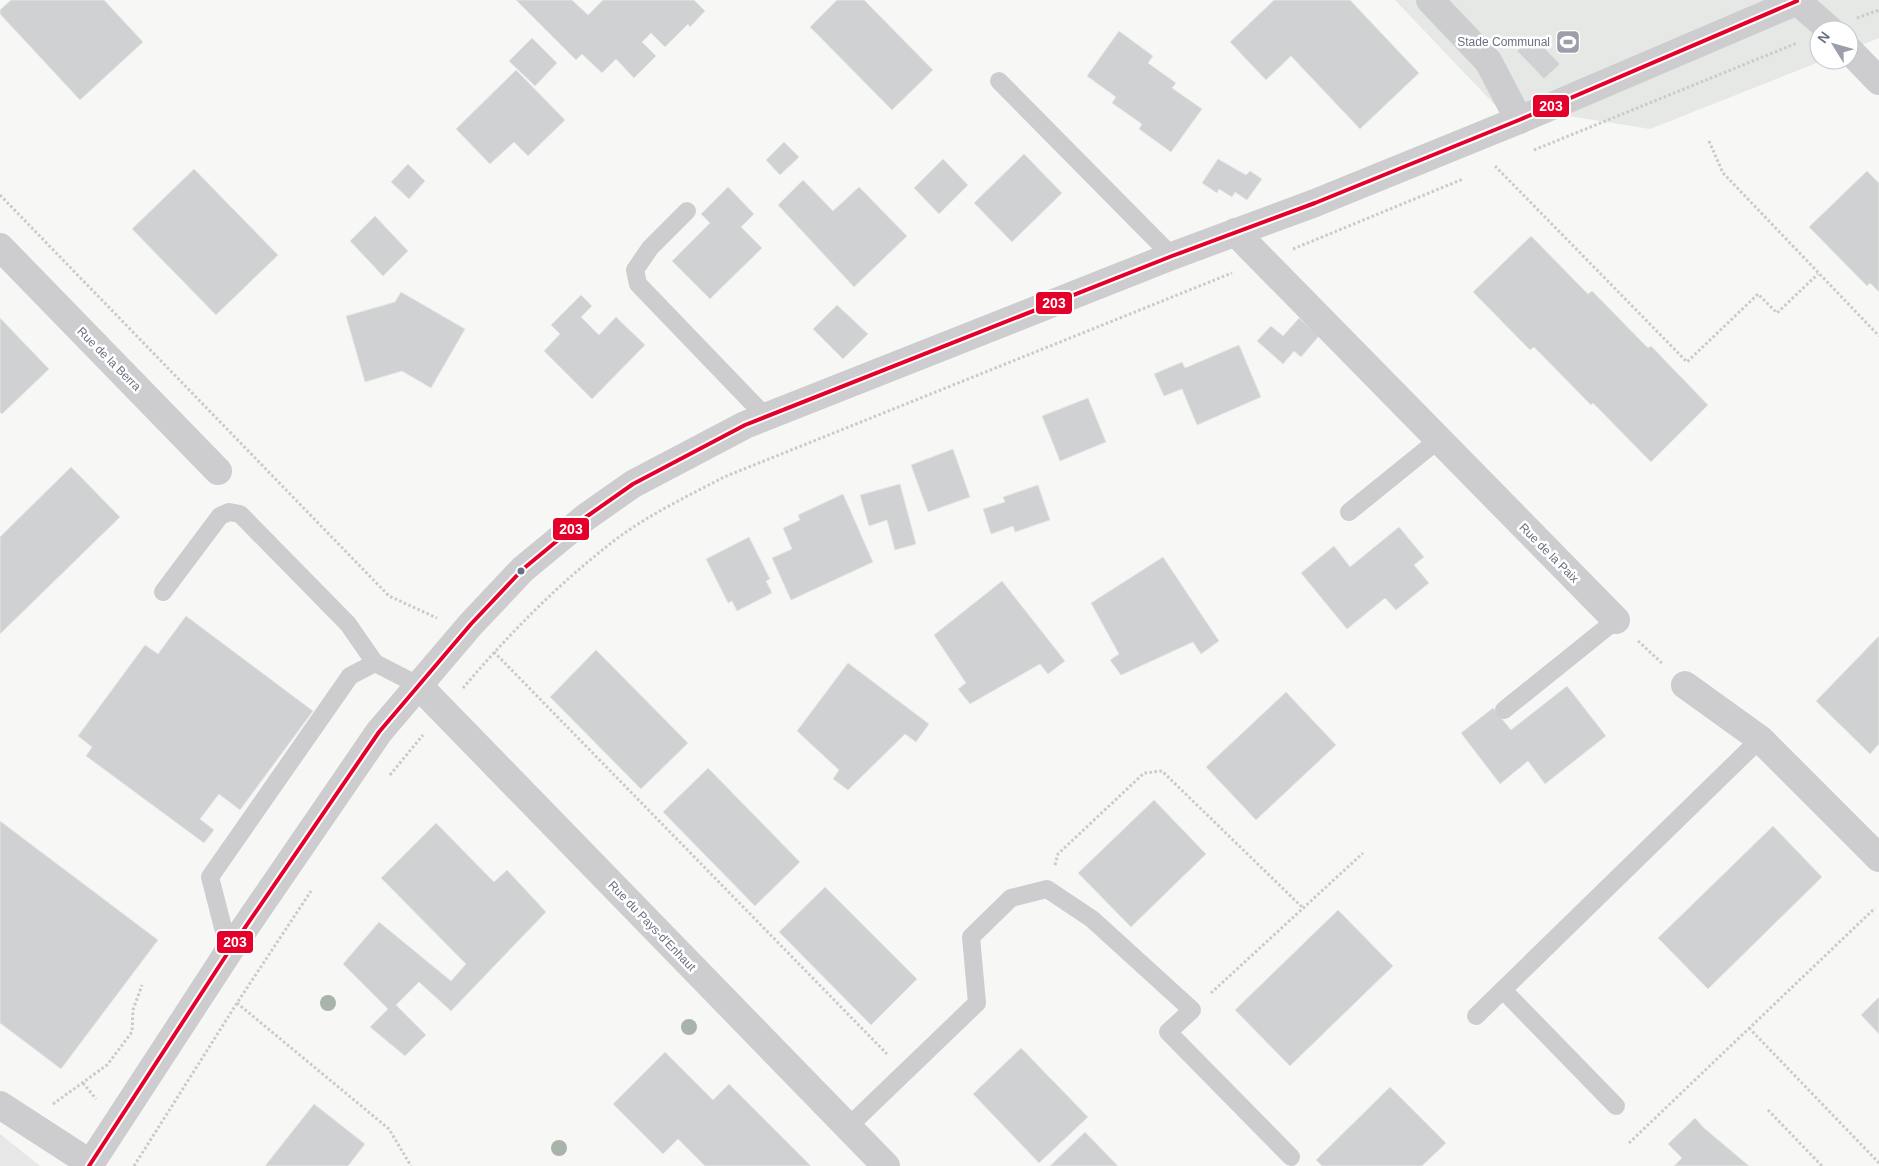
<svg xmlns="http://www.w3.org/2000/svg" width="1879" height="1166" viewBox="0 0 1879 1166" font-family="Helvetica,sans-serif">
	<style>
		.built { fill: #e7e7e8 }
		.green { fill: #e5e8e4 }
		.building { fill: #d0d1d2; stroke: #e6e6e6 }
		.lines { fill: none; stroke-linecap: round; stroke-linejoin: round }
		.path { stroke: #cacacc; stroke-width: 3; stroke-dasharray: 2.5 2.5; stroke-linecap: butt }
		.service { stroke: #cdcdcf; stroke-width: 18 }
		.minor { stroke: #cdcdcf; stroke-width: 28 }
		.bus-1-casing { stroke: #fff; stroke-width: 8 }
		.bus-1 { stroke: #e4002b; stroke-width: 4 }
		.tree { fill: #a8b3a9 }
		.bus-dot { fill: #6a7083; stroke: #fff; stroke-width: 2 }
		.labels { text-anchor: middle; stroke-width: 5; stroke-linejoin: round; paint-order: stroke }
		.poi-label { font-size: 12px; fill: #6a7083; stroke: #fff; text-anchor: end }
		.street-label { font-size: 12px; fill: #6a7083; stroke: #fff }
		.line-badge { stroke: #fff; stroke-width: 2 }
		.badge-label { font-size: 14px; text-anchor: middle; font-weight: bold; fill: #fff }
	</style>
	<rect width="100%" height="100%" fill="#f7f7f6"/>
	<path class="built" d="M0,1134l40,32h-40z"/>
	<path class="green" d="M1395,0h484v38l-30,12v-20h-30v30h5l-174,69 -156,-25z"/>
	<g class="building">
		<path d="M11,0h93l39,42 -63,58 -80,-86v-4z"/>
		<path d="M516,0h56l16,15 15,-15h91l11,11 -15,16 -2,-3 -23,23 -14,-14 -9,9 14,14 -22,22 -18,-19 -14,14 -20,-19 -6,6z"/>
		<path d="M837,0h27l69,70 -41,40 -82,-83z"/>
		<path d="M1274,0h76l69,73 -59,56 -69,-73 -25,24 -36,-38z"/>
		<path d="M1119,31l34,25 -5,7 28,20 -4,5 30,21 -31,43 -32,-23 3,-5 -30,-21 4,-6 -29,-21z"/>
		<path d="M1533,36l27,28 -16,15 -27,-28z"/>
		<path d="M532,38l25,25 -22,23 -26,-25z"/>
		<path d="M516,70l49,50 -37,36 -14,-14 -24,22 -34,-35z"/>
		<path d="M784,142l15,15 -19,18 -14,-15z"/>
		<path d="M1024,154l38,39 -50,49 -38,-39z"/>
		<path d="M943,159l25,26 -29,29 -25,-26z"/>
		<path d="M1218,159l28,16 4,-4 12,8 -15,21 -12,-8 -3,5 -13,-8 -2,4 -15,-10z"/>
		<path d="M408,164l17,17 -16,18 -18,-17z"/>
		<path d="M194,169l84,86 -62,60 -84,-86z"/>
		<path d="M1867,171l12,12v109l-9,-9 -3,3 -58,-59z"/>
		<path d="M803,180l30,31 26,-24 48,49 -53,51 -76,-82z"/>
		<path d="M728,187l26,27 -13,13 21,21 -52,51 -38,-38 38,-38 -9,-9z"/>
		<path d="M375,216l33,35 -25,25 -33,-35z"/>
		<path d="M1531,236l57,58 4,-3 56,57 3,-2 57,59 -57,57 -58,-59 -2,2 -57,-58 -4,3 -57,-58z"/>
		<path d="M401,292l64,37 -34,59 -29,-17 -37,11 -19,-66 49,-14z"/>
		<path d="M581,295l11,11 -11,11 18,18 17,-18 29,28 -53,54 -48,-48 16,-17 -9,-9z"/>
		<path d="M837,305l31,29 -25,25 -30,-30z"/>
		<path d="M0,318l49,51 -47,45 -2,-2z"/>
		<path d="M1299,318l20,18 -18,21 -7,-6 -11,13 -26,-23 14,-15 12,10z"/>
		<path d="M1239,345l22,52 -64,28 -15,-36 -18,7 -10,-22 28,-12 3,6z"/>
		<path d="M1088,398l18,44 -46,19 -18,-45z"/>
		<path d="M953,449l17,48 -42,15 -17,-47z"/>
		<path d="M71,467l49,50 -120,117v-97z"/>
		<path d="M900,484l16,60 -21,6 -8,-30 -18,6 -9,-31z"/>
		<path d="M1038,485l12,35 -35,12 -2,-6 -22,8 -8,-25 22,-7 -2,-5z"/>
		<path d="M843,494l30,68 -82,38 -19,-42 20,-9 -9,-21 17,-8 -2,-5z"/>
		<path d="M1399,527l25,30 -10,8 15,18 -33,27 -11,-12 -38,31 -46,-56 33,-27 16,21z"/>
		<path d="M749,537l21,42 -4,2 6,12 -35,18 -5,-10 -4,2 -22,-44z"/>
		<path d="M1163,557l56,84 -18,13 -8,-12 -72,33 -11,-15 9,-6 -28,-51z"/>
		<path d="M1002,581l63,80 -17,13 -8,-10 -70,40 -12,-15 8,-6 -32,-48z"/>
		<path d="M186,616l127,95 -73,99 -21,-16 -19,25 14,11 -10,13 -118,-87 6,-9 -14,-11 67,-91 13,9z"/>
		<path d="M1879,636v108l-9,10 -54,-53z"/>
		<path d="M596,650l92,93 -47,46 -91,-92z"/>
		<path d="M848,663l81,61 -13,18 -11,-8 -57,56 -15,-11 6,-9 -42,-39z"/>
		<path d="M1567,686l39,50 -61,48 -17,-23 -28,23 -39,-51 32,-25 18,22z"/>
		<path d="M1286,692l50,53 -80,75 -50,-53z"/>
		<path d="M708,768l92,94 -45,44 -92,-94z"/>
		<path d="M1154,800l52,54 -75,73 -53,-54z"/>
		<path d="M0,821l158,119 -97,129 -61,-46z"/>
		<path d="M436,823l58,59 13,-12 39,42 -95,99 -32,-29 -23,23 30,30 -21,21 -35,-29 18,-18 -45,-45 36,-42 72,59 15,-17 -85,-86z"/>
		<path d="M1773,826l49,51 -114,112 -50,-51z"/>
		<path d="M825,887l92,92 -46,46 -92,-93z"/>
		<path d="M1338,910l55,56 -103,100 -55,-56z"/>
		<path d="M1879,997v37l-18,-19z"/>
		<path d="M1021,1048l67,69 -49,46 -66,-69z"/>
		<path d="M665,1052l48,48 16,-16 82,82h-106l-27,-27 -15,15 -50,-50z"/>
		<path d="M1390,1087l56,56 -24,23h-100l-6,-6z"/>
		<path d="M314,1104l51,40 -17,22h-83z"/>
		<path d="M1695,1118l9,10 45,38h-75l8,-8 -14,-14z"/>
		<path d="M1085,1132l33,34h-68z"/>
	</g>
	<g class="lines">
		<g class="path">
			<path d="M1857,18l22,-8"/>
			<path d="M1709,141l14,32 156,163"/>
			<path d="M1534,150l263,-107"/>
			<path d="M1495,166l192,196 71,-68 19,19 41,-39"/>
			<path d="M0,195l389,401 48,22"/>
			<path d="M1293,249l170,-70"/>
			<path d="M1638,641l25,23"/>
			<path d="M494,652l393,402"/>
			<path d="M463,688c46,-54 96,-105 152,-148 33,-25 73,-44 109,-63l508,-204"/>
			<path d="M390,775l33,-40"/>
			<path d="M1055,865l3,-11 86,-81 18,-2 141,137"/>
			<path d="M1211,993l152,-140"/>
			<path d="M237,1003l152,126 22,37"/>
			<path d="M1749,1028l130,135"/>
			<path d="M83,1083l13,16"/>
			<path d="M53,1104l54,-39 25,-33 1,-22 9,-25"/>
			<path d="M1768,1110l54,56"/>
			<path d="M1629,1143l246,-235"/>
			<path d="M134,1166l103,-163 74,-112"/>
		</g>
		<g class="service">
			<path d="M999,81l173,175"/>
			<path d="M687,211l-37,37 -15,22 3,14 128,133"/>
			<path d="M1349,512l89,-72"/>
			<path d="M163,592l57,-76 9,-4 11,2 108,110 27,39"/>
			<path d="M1504,710l112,-90"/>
			<path d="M229,951l-19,-74 140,-201 25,-13 43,22"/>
			<path d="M1503,990l113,116"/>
			<path d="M1476,1016l284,-277"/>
			<path d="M848,1127l129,-124 -6,-66 40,-39 36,-9 45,30 100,91 -24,22 123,125"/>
		</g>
		<g class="minor">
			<path d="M1430,0l58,61 31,59"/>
			<path d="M1797,1l33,29"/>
			<path d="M1849,50l30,31"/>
			<path d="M1235,232l381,388"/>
			<path d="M0,247l218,224"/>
			<path d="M418,685l468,481"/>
			<path d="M1685,685l75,54 119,119"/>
			<path d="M0,1105l91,59"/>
			<path d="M89,1166l140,-215 150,-219 92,-108 52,-55 63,-52 47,-33 112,-59 427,-169 143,-53 204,-83 281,-120"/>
		</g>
		<defs>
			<path id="bus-1" d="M89,1166l140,-215 150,-219 92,-108 52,-55 63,-52 47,-33 112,-59 427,-169 143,-53 204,-83 278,-119"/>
		</defs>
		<use href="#bus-1" class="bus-1-casing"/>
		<use href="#bus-1" class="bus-1"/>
	</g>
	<g class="tree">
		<circle cx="328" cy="1003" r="8"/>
		<circle cx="689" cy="1027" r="8"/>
		<circle cx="559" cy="1148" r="8"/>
	</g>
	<defs>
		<symbol id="stadium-square" viewBox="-11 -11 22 22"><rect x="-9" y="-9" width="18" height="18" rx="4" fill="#9b9fab" stroke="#fff"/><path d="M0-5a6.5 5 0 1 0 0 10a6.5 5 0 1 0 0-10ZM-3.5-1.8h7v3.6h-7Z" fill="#fff"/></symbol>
	</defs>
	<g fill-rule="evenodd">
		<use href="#stadium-square" x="1554" y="28" width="28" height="28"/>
	</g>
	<circle class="bus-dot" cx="521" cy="571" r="4.5"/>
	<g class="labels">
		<g class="poi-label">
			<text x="1550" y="46">Stade Communal</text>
		</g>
		<g class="street-label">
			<text transform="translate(109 359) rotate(45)" y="4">Rue de la Berra</text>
			<text transform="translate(1549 553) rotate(45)" y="4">Rue de la Paix</text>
			<text transform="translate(652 926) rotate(46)" y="4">Rue du Pays-d'Enhaut</text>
		</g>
	</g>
	<g class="line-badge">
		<rect x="1532" y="94" width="38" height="24" rx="5" fill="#e4002b"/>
		<rect x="1035" y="291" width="38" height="24" rx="5" fill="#e4002b"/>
		<rect x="552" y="517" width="38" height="24" rx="5" fill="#e4002b"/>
		<rect x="216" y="930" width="38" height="24" rx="5" fill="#e4002b"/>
	</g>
	<g class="badge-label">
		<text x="1551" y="111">203</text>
		<text x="1054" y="308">203</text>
		<text x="571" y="534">203</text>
		<text x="235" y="947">203</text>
	</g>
	<g transform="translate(1834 45) rotate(307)"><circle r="24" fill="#ffffff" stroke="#c3c6cd"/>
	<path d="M0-4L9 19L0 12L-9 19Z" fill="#9b9fab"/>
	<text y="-8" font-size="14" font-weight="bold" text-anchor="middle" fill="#6a7083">N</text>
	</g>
</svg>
